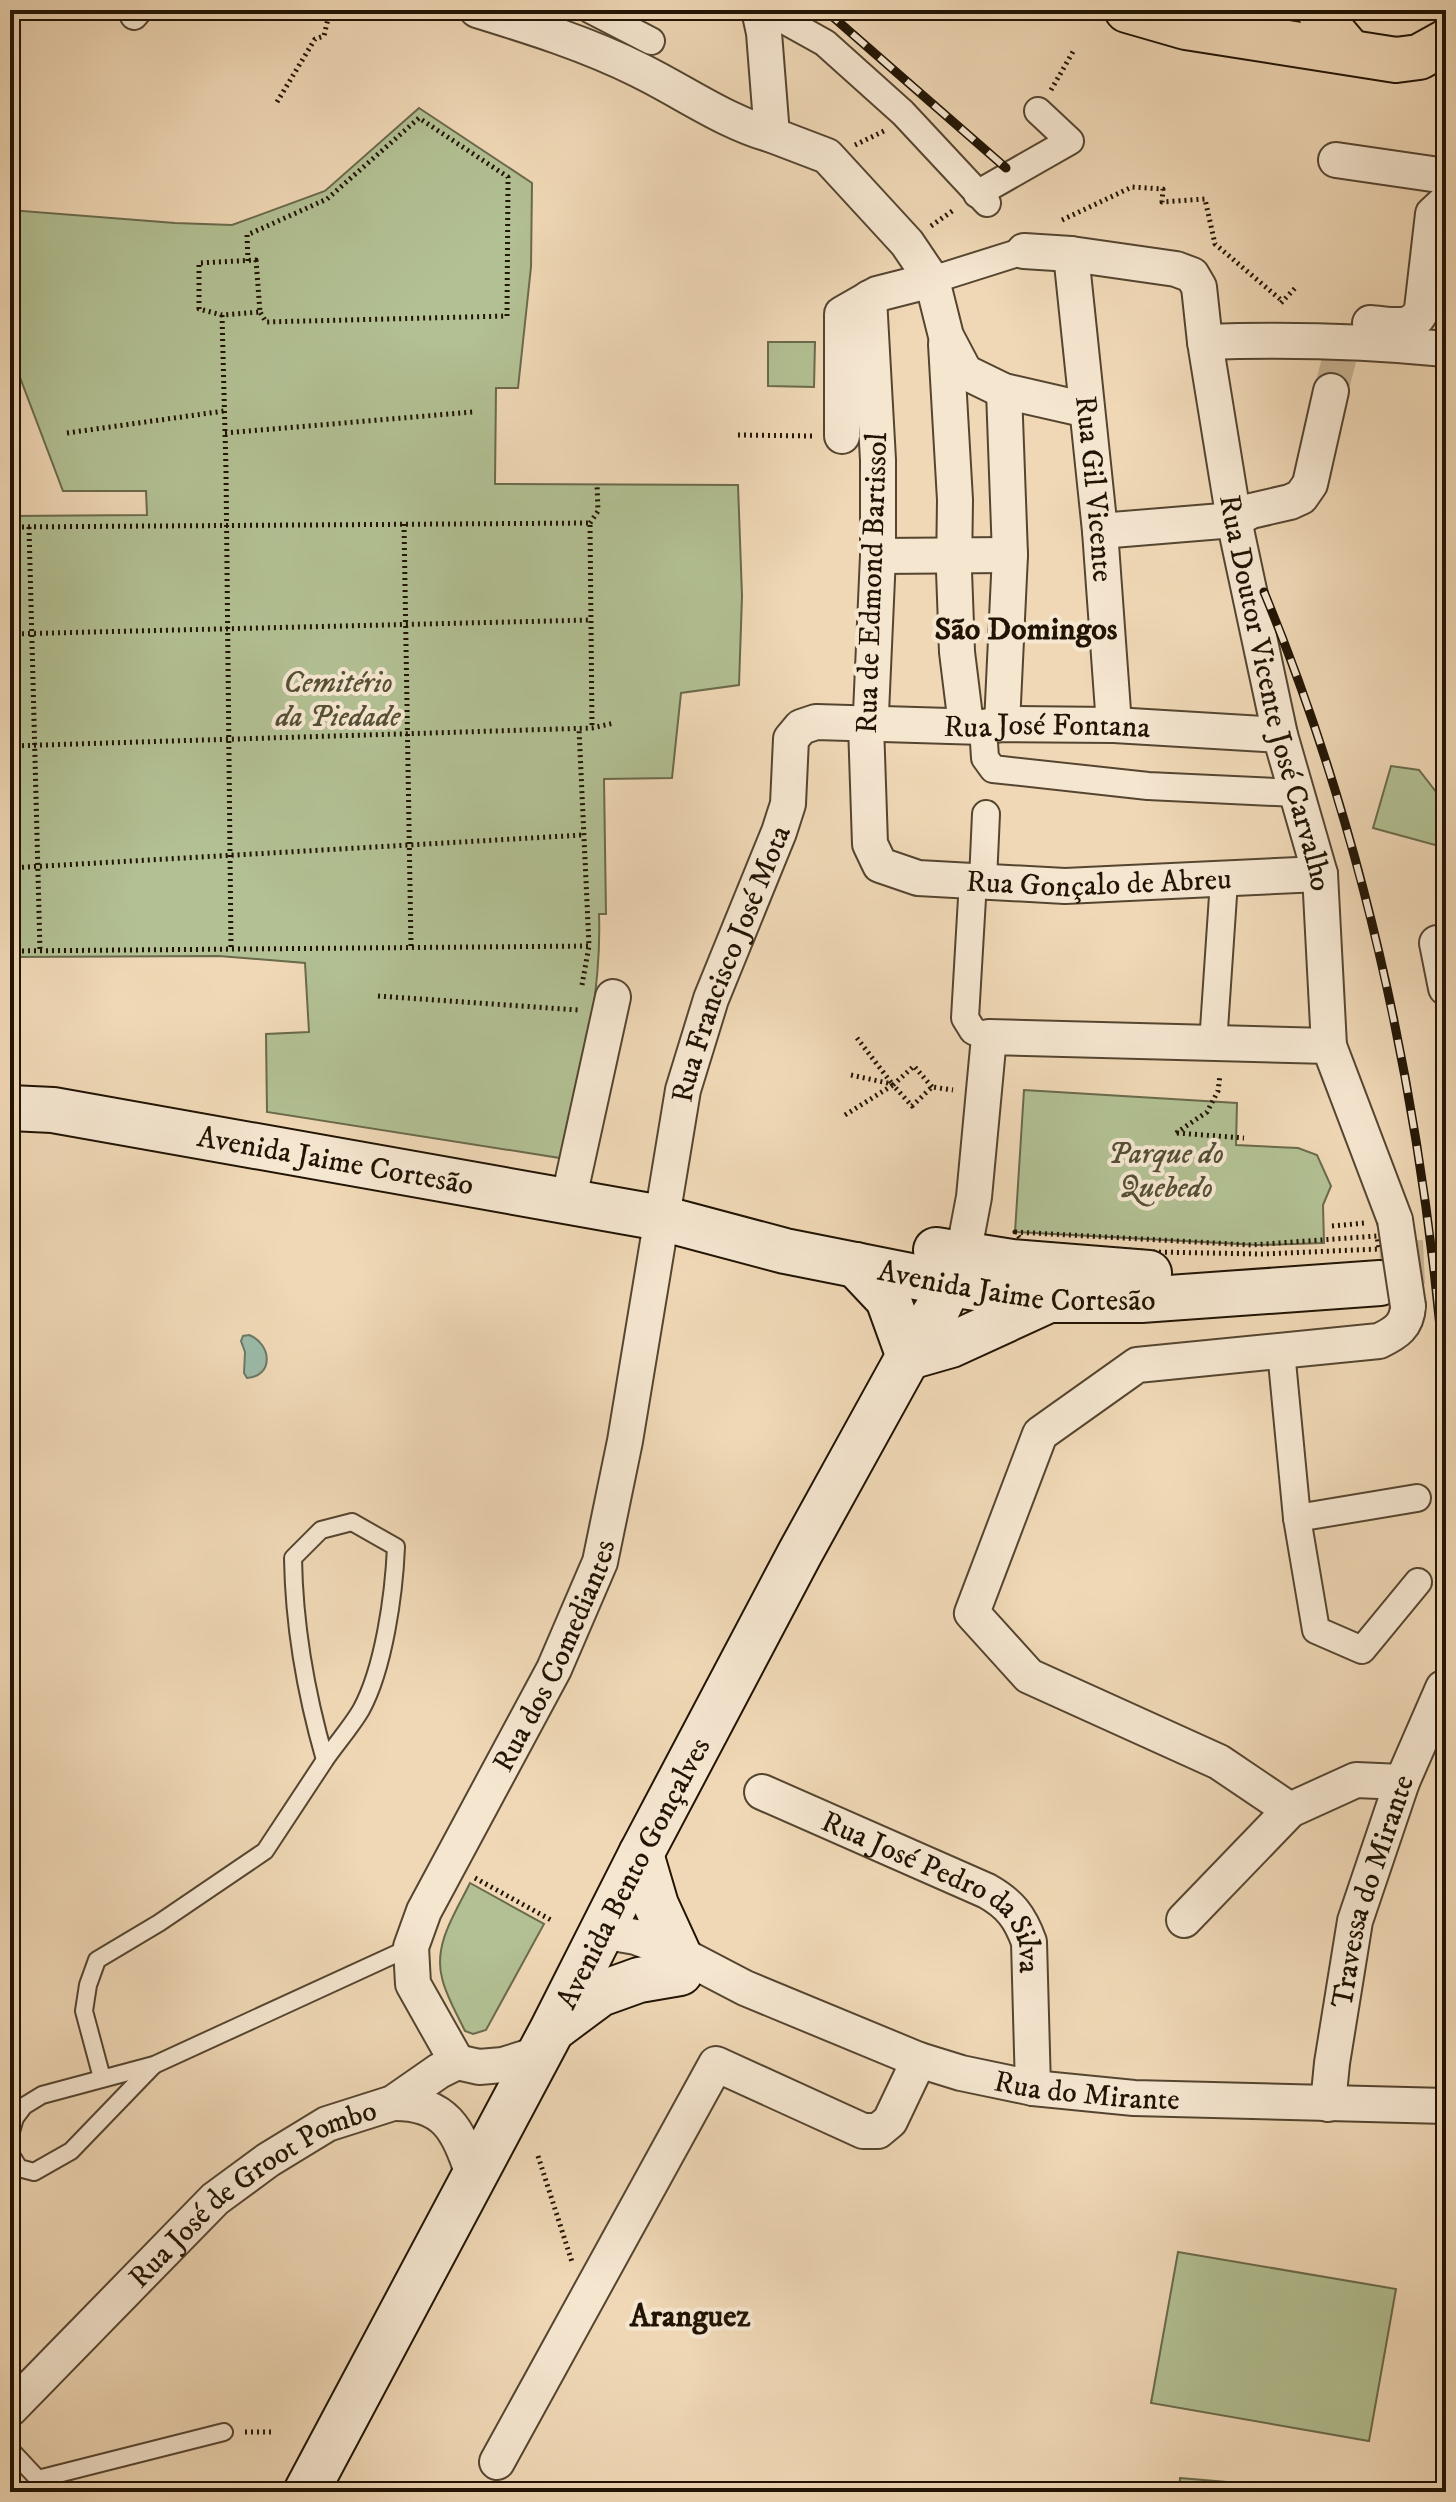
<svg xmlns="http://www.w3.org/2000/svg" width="1456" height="2502" viewBox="0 0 1456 2502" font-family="'IM FELL DW Pica',serif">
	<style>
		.green { fill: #b2c093; stroke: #6a6a4c; stroke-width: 2 }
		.water { fill: #9bbba9; stroke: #6a7867; stroke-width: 2 }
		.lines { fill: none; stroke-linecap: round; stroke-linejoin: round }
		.minor-tunnel { stroke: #c7b192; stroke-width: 34; stroke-dasharray: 34 17; stroke-linecap: butt }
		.secondary-tunnel { stroke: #c7b192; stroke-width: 44; stroke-dasharray: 44 22; stroke-linecap: butt }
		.service-casing { stroke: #554530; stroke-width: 20 }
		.pedestrian-casing { stroke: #554530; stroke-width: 30 }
		.minor-casing { stroke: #554530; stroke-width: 38 }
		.secondary-casing { stroke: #211404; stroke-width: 48 }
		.primary-casing { stroke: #211404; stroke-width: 48 }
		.path { stroke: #211404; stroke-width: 5; stroke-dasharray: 2 4; stroke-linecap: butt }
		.service { stroke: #f5e6d0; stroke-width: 16 }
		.pedestrian { stroke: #f5e6d0; stroke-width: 26 }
		.minor { stroke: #f5e6d0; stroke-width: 34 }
		.secondary { stroke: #f5e6d0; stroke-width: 44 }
		.primary { stroke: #f0d8b6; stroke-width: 44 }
		.rail-casing { stroke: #211404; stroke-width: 9 }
		.rail { stroke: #f5e6d0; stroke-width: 6; stroke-dasharray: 18; stroke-linecap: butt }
		.minor-bridge-casing { stroke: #554530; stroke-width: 38; stroke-linecap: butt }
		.minor-bridge { stroke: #f5e6d0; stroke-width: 34 }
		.labels { text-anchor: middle; stroke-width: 8; stroke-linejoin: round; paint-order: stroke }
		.street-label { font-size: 30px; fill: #211404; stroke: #f5e6d0 }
		.park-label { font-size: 30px; font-style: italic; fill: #545036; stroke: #f5e6d0 }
		.neighbourhood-label { font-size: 32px; font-weight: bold; fill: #211404; stroke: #f5e6d0 }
	</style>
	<rect width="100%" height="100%" fill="#f0d8b6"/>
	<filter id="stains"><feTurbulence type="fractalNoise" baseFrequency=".0025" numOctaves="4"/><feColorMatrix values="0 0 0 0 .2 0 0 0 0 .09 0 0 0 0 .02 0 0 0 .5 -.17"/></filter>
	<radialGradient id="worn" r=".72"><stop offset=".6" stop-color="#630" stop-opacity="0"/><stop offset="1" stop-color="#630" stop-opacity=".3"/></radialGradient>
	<g class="green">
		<path d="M419,108l113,75 -1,84 -13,121h-22l-1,96 243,1 4,111 -3,89 -58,8 -9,85 -68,1 2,135h-7c3,83 -18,164 -39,244l-293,-46 -1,-78 43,-2 -4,-69 -86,-7 -209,1v-441l137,-1 -1,-24h-83l-53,-140v-141l165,13 57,2 93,-34z"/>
		<path d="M768,342h47l-1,45 -46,-1z"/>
		<path d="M1391,766l28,4 18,23 9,4v51l-73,-20z"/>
		<path d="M1024,1090l213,13 -1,42 62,3 19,7 14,31 -8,19 1,38 -66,2 -243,-13z"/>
		<path d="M470,1883l74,41 -58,106 -13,4 -8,-3c-8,-17 -19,-35 -23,-53 -9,-34 14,-66 28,-95z"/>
		<path d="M1178,2252l218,37 -27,152 -218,-38z"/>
		<path d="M1180,2478l166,14h-167z"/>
	</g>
	<path class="water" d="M249,1335c23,9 25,41 -2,43l-3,-5 1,-21 -4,-11 2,-5z"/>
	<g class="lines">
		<path class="minor-tunnel" d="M1331,391l9,-35 17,-24"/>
		<path class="secondary-tunnel" d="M1380,1264l66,-3"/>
		<defs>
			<g id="service">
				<path d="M102,2078l-18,-67 4,-26 9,-25 62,-37 106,-72 60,-91c-19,-66 -31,-134 -32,-202l28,-28 31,-8 44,25c-2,47 -12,121 -35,163 -10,17 -25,34 -36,50"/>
				<path d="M10,2135l5,-17 9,-12 18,-11 112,-30 257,-118"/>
				<path d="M10,2146l1,9 8,13 15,4 37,-21 82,-85"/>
				<path d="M10,2449l28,30 186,-47"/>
			</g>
			<g id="pedestrian">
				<path d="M591,10l60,31"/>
				<path d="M766,10l59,33 78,70 84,90"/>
				<path d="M134,16l5,-6"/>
				<path d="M977,194l93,-53 -32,-30"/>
				<path d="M932,280l92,-29"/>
				<path d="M983,727l2,31 8,11 155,17 148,7"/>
				<path d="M983,880l3,-66"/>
				<path d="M973,881l-8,137 8,13 16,6"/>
				<path d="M1213,1044l11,-163"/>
				<path d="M1281,1351l16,167 19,112 46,20 56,-68"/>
				<path d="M1297,1518l120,-20"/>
			</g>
			<g id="minor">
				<path d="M477,10c55,17 110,34 162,60 45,22 84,51 133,65"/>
				<path d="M759,10l5,23 8,102 55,21 80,87 25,37 14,56 19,36 39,19 83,19"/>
				<path d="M1336,160l110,16"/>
				<path id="s1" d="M1024,251l47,3 105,15 16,6 7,12 6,55 29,178 46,215 40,139 9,172"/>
				<path id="s2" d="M1071,254l29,277 14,194"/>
				<path id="s3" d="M869,298l9,162v96l-7,157 -5,12 4,119 10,21 38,13 147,8 255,-12"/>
				<path d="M1370,323c21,1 44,9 52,-14l11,-95 13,-12"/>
				<path d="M1205,342c81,-3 160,-1 241,7"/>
				<path d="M946,344l9,156 -1,71 3,81 9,73"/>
				<path d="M842,436v-122l35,-20 55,-14"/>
				<path d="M1100,531l134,-11 17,-9 39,-9 11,-5 9,-13 21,-93"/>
				<path d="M878,556l132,-1"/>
				<path d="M1002,724l8,-169 -6,-164"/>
				<path d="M1446,945l-9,-2 9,45"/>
				<path d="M568,1202l45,-205"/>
				<path d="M963,1255l11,-58 15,-160 340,9 66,174"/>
				<path id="s4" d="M762,1792l225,99c23,13 33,26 42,51l4,146"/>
				<path d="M1290,1810l-71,-48 -190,-86 -57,-63 68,-179 97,-69 242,-24c17,-8 28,-15 29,-35"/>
				<path d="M1184,1920l106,-110 66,-30 46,2"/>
				<path id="s5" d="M601,1931l35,6 42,16 67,35 174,72 42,13 72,15 101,10 312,8"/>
				<path id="s6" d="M457,2062l-44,-78 -2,-37 13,-36 130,-242 46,-107 25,-121 58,-351 28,-91 68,-167 9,-28 3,-65 10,-12 15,-5 167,5 19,-3 112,1 166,10"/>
				<path d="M393,2103c52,-1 66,27 80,72"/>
				<path id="s7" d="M1328,2104l4,-41 23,-142 47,-139 41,-94"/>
				<path id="s8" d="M10,2409l205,-210 53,-39 59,-36 66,-21 46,-32 18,-9 22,5 24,-2 35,-11"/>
				<path d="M497,2462l219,-398 147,67h15l12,-10 29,-61"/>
			</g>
			<g id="secondary">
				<path id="s9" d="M10,1108l43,2 608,108 124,33 166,33 98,16h92l239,-17"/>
				<path d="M936,1250l76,12 137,11"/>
				<path d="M856,1265l32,34 21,58"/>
				<path d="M909,1357l42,-12 98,-45"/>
				<path d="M641,1854l15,51 22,48"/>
				<path d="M557,2026l43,-32 39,-14 41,-7"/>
				<path id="s10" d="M306,2492l246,-462 89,-176 159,-301 106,-192 32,-53 25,-53"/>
			</g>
			<g id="primary">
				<path d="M1127,10l59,17 210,33 23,-3 27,-15"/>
				<path d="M1319,10l13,21 17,20"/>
			</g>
		</defs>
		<use href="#service" class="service-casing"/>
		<use href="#pedestrian" class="pedestrian-casing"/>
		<use href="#minor" class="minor-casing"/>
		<use href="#secondary" class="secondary-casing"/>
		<use href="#primary" class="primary-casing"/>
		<g class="path">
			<path d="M1051,90l23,-40"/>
			<path d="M277,102l38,-63 9,-3 6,-26"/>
			<path d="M855,145l31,-15"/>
			<path d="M1062,220l70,-33 31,2 -1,13 43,-3 10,45 66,56"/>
			<path d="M931,226l24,-17"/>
			<path d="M256,260l4,52 -38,3 -23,-6v-46z"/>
			<path d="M248,261l-1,-26 80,-36 92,-81 89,59 -1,139 -241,6 -6,-10"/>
			<path d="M1281,303l16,-17"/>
			<path d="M222,315l4,156 5,478"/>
			<path d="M67,433l157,-22"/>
			<path d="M225,433l248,-21"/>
			<path d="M738,435l75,1"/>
			<path d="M590,523l8,-12 -1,-27"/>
			<path d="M404,524l7,424"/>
			<path d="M10,527l580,-4 2,205"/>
			<path d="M29,527l11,424"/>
			<path d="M10,634l581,-14"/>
			<path d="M10,746l582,-18 22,-5"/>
			<path d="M10,868l573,-33"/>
			<path d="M10,951l579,-5 -10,-217"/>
			<path d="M582,985l7,-39"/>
			<path d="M378,996l200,14"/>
			<path d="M857,1038l36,47"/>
			<path d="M851,1075l41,9"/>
			<path d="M932,1087l-18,-21 -21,19 19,21 20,-19 21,3"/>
			<path d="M845,1115l48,-30"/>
			<path d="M1176,1133l31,-21 11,-21 2,-16"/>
			<path d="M1177,1133l67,5"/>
			<path d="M1332,1226l33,-3"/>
			<path d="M1015,1232l236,13 126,-9 2,13 -118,5 -108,-2 -130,-10z"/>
			<path d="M475,1878l76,42"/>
			<path d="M538,2156l34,106"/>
			<path d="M245,2432h30"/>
		</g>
		<use href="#service" class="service"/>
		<use href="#pedestrian" class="pedestrian"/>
		<use href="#minor" class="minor"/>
		<use href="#secondary" class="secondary"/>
		<use href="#primary" class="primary"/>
		<defs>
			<g id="rail">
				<path d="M825,10l181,158"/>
				<path d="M1264,592c105,254 161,530 182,803"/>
			</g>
		</defs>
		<use href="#rail" class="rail-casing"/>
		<use href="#rail" class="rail"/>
		<defs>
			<path id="minor-bridge" d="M1395,1220l13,86"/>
		</defs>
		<use href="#minor-bridge" class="minor-bridge-casing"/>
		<use href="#minor-bridge" class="minor-bridge"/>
	</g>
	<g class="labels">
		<g class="street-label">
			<text dy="10" stroke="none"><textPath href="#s2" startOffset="236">Rua Gil Vicente</textPath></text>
			<text transform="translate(871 583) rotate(-88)" y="10">Rua de Edmond Bartissol</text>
			<text dy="10" stroke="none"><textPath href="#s1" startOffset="598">Rua Doutor Vicente José Carvalho</textPath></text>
			<text dy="10" stroke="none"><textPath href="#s6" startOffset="1668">Rua José Fontana</textPath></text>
			<text dy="10" stroke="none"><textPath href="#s3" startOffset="792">Rua Gonçalo de Abreu</textPath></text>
			<text dy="10" stroke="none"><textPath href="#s6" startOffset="1170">Rua Francisco José Mota</textPath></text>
			<text dy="10" stroke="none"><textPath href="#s9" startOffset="330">Avenida Jaime Cortesão</textPath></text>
			<text dy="10" stroke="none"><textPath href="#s9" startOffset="1024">Avenida Jaime Cortesão</textPath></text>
			<text dy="10" stroke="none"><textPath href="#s6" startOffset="452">Rua dos Comediantes</textPath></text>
			<text dy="10" stroke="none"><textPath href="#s10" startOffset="700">Avenida Bento Gonçalves</textPath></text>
			<text dy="10" stroke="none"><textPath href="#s7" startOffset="218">Travessa do Mirante</textPath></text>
			<text dy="10" stroke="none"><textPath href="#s4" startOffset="206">Rua José Pedro da Silva</textPath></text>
			<text dy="10" stroke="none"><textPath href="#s5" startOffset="516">Rua do Mirante</textPath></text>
			<text dy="10" stroke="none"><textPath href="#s8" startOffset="328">Rua José de Groot Pombo</textPath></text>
		</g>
		<g class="park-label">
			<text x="338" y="692">Cemitério<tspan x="338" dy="34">da Piedade</tspan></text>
			<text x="1166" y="1163">Parque do<tspan x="1166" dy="34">Quebedo</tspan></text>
		</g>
		<g class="neighbourhood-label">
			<text x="1026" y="639">São Domingos</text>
			<text x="690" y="2326">Aranguez</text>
		</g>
	</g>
	<rect width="1456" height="2502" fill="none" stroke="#f0d8b6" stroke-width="40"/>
	<rect x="12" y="12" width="1432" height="2478" fill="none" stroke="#211404" stroke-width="4"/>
	<rect x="20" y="20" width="1416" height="2462" fill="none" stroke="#211404" stroke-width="2"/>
	<rect width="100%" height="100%" filter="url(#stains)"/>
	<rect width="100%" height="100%" fill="url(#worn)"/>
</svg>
